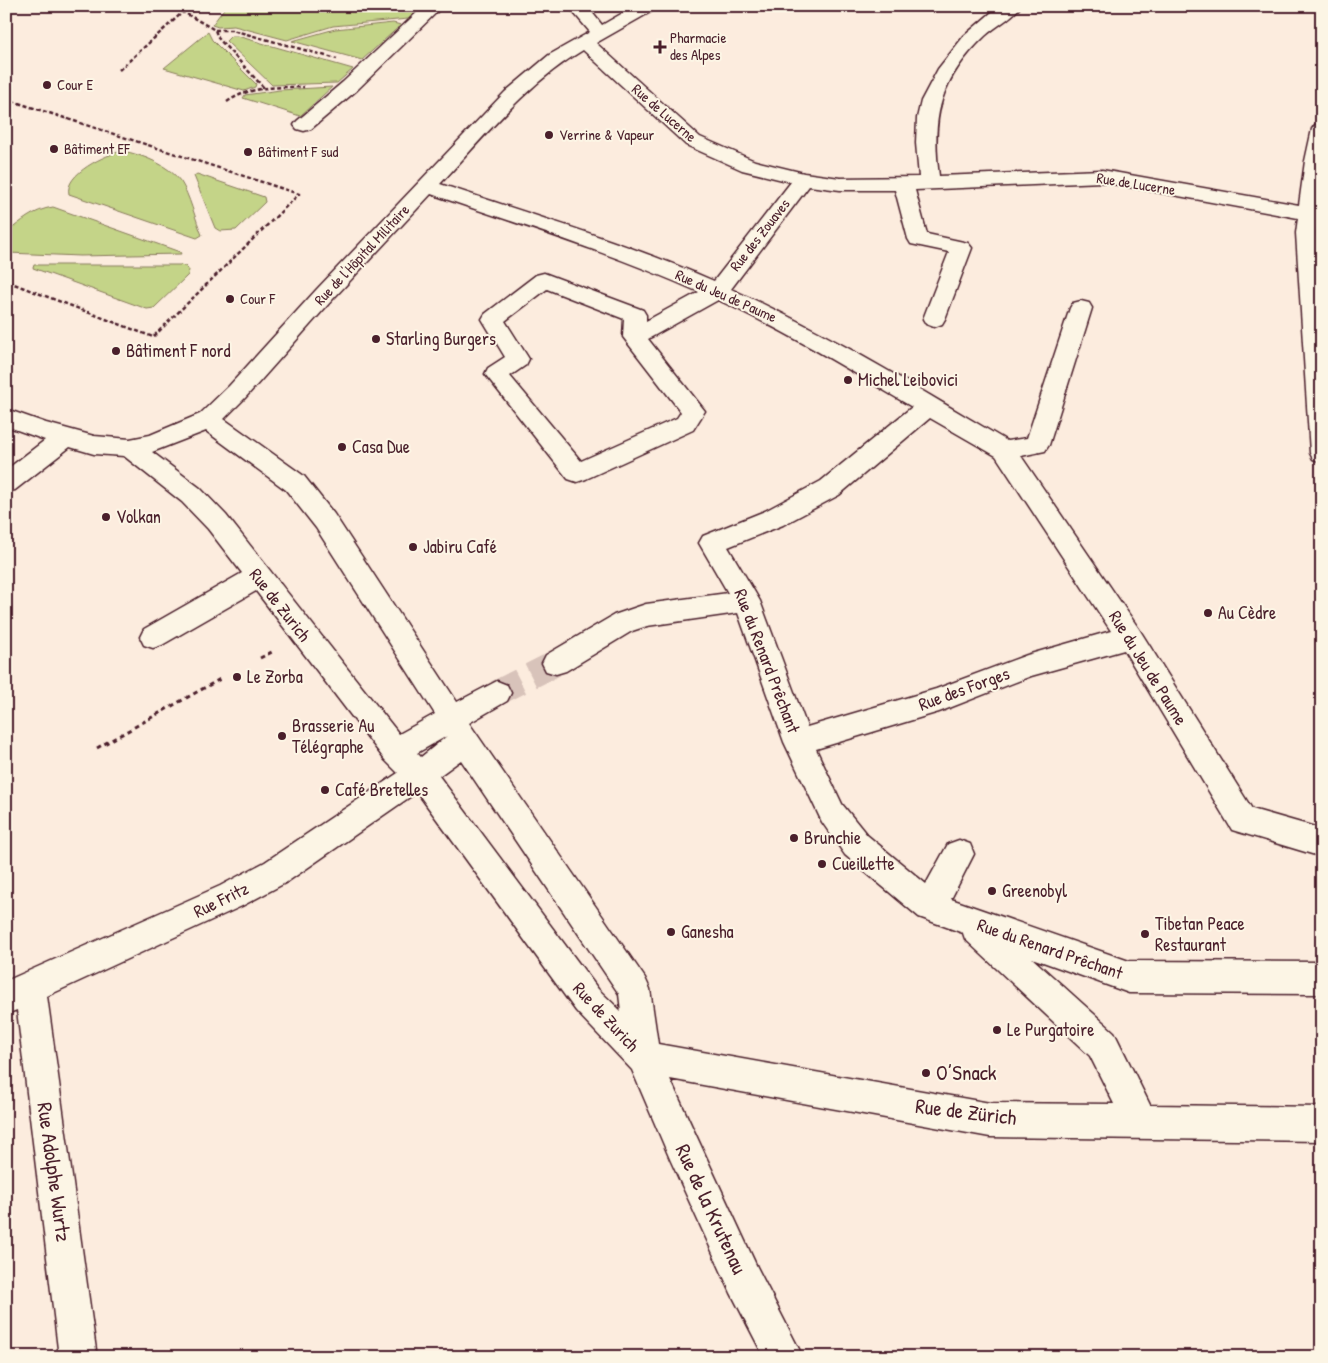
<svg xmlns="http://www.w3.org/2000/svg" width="1328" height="1363" viewBox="0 0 1328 1363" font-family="'Patrick Hand',sans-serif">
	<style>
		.green { fill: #c4d488; stroke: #877a5a }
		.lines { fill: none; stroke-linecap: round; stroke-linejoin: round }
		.minor-tunnel { stroke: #d8c3ba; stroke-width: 26; stroke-dasharray: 26 12; stroke-linecap: butt }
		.minor-casing { stroke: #4a1f2b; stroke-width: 3 }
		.path-far1 { stroke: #4a1f2b; stroke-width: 2.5; stroke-dasharray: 4 2.5; stroke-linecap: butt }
		.path { stroke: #4a1f2b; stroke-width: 3; stroke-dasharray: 4.5 4; stroke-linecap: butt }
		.minor { fill: #fcf5e5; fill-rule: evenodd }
		.poi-dot { fill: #4a1f2b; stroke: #fcf5e5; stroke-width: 2 }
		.labels { text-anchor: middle; stroke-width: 4; stroke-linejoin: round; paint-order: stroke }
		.far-poi-label { font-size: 15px; fill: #4a1f2b; stroke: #fcf5e5; text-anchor: start }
		.far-street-label { font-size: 15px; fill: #4a1f2b; stroke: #fcf5e5 }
		.poi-label { font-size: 18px; fill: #4a1f2b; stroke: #fcf5e5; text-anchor: start }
		.street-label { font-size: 18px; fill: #4a1f2b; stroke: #fcf5e5 }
		.near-poi-label { font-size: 21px; fill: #4a1f2b; stroke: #fcf5e5; text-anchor: start }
		.near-street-label { font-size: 21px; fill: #4a1f2b; stroke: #fcf5e5 }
	</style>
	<rect width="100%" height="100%" fill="#fcecde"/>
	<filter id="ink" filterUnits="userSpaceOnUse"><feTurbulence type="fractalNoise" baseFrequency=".02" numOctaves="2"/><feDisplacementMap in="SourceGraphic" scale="10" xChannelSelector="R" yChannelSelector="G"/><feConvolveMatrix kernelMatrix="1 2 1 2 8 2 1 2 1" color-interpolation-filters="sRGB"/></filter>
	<g filter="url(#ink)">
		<g class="green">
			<path d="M226,6h196l-14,13 -75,7 -46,14 -53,-14 -16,1 -6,-2z"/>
			<path d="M393,23l8,2 -39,35 -70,-19 43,-12z"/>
			<path d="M208,32l4,8 44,44 -1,3 -11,4 -80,-23z"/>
			<path d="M231,36h6l116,33 -16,14 -65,2 -46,-44z"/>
			<path d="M332,87l-32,29 -57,-18 2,-3 35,-5z"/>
			<path d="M123,151c20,4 46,14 58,31 8,12 15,39 21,53l-5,3 -128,-44c-5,-20 37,-40 54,-43z"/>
			<path d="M197,174l67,23 1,5 -29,28 -16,1 -5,-3 -21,-52z"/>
			<path d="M53,207l127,45 1,2 -101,2 -72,-3 -2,-3v-17c16,-12 27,-23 47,-26z"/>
			<path d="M34,265h146l5,1 4,4 -1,5 -34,33 -7,1 -114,-41z"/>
		</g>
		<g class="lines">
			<path class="minor-tunnel" d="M497,693l59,-30"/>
			<defs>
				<g id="minor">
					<path d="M424,6h19l-86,84 -46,39 -7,2 -7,-2 -3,-4 3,-4 46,-39z"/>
					<path d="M568,6h19l15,19 33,-19h22l-3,4 -58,33 104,94 55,24 49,12 36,5 79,-1 -3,-34 1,-25 4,-17 17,-32 26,-33 28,-24 8,-6h21c-9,12 -25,20 -36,30 -45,43 -54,80 -46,140l163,-6 197,35 6,-44 7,-32 3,-4 7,-2v64l-6,46 6,67v162l-9,-3 -3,-6 -14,-220 2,-15 -196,-36 -187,8 12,44 41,9 4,5 -27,71 -3,5 -8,3 -8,-3 -3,-5 26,-67 -38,-8 -3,-5 -13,-49h-55l-31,-4 -78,103c96,43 186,99 276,152l20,-3 43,-130 3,-5 8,-2 8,2 3,5 -43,137 -4,6 -24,5 118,173 113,180 70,20v28l-90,-27 -108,-180 -93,26 -92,36 -123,37 26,55 25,31 59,49 22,-40 11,-4 11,4 4,10 -23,45 178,62 193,1v32l-193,-1 -97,-35 82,74 36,73 172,2v34l-332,-4 -320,-58 87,188 46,90h-39l-33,-64 -61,-134 -38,-89 -56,-59 -159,-219 -130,90 -45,24 -195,90 50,361h-38l-42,-347 -11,4v-33l214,-95 45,-24 133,-89 -13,-13 -129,-169 -94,54 -9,3 -9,-3 -4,-8 4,-8 98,-56 -34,-44 -26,-27 -58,-46 -30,-2 -24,-7 -55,43 -9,2v-22l39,-30 -39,-14v-17l40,14 48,13 36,3 20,-4 50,-21 29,-28 88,-97 188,-197 44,-37 41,-23zM583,50l103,95 56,25 49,12 -77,99c-89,-39 -182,-66 -274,-97 44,-47 87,-101 143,-134zM431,194c90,31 181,59 268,98l-53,29v-6l-3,-5 -99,-37 -8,2 -51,39 -3,5 23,38 -17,11 -3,6 83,105 9,3 9,-3 107,-49 12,-19 -57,-72 70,-39c68,31 130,69 194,107l-91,74 -56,30 -62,25 -4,7 29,50 -82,11 -9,3 -23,8 -68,40 -4,8 4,8 10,3 10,-3 66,-40 15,-5 91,-13 46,129 38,80 23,33 74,62 44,16 2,6 125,117 24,48 -124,-1 -332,-59 -8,-55 -5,-11 -176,-255 38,-22 4,-8 -4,-8 -10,-4 -40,21 -123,-188 -30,-38 -80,-57 21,-21 88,-99zM547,289l77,30 -1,18 58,75 -4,6 -96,43 -71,-85 16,-11 3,-6 -24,-38zM930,418l66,38 115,175 -84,24 -91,34 -129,38 -47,-126 -32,-54 55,-22 56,-30zM206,431l80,59 30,38 119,186 -36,20 -173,-219 -26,-27 -48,-36zM447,736l-26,21 -4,-4zM461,760l158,234 2,17 -23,-22 -159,-213z"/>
				</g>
			</defs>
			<use href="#minor" class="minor-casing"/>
			<g class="path-far1">
				<path d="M183,12l7,-6"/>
				<path d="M215,30h17l105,29"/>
				<path d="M119,70l64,-58 32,18 3,8 47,51"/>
				<path d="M6,99l293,95 -146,143 -147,-56"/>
				<path d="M227,102c23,-16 50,-15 77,-15"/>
			</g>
			<g class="path">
				<path d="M260,658l14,-7"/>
				<path d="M97,748l125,-70"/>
			</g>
			<use href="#minor" class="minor"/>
		</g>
	</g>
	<g class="poi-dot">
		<path d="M657.5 39.5h5v5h5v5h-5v5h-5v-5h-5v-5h5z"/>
		<circle cx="47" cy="85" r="5"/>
		<circle cx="549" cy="135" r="5"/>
		<circle cx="54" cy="149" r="5"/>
		<circle cx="248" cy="152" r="5"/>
		<circle cx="230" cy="299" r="5"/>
		<circle cx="376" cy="339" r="5"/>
		<circle cx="116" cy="351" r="5"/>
		<circle cx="848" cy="380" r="5"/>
		<circle cx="342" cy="447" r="5"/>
		<circle cx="106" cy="517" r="5"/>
		<circle cx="413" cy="547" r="5"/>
		<circle cx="1208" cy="613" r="5"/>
		<circle cx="237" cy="677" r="5"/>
		<circle cx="282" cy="736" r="5"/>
		<circle cx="325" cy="790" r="5"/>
		<circle cx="794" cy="838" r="5"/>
		<circle cx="822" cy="864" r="5"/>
		<circle cx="992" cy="891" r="5"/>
		<circle cx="671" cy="932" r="5"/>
		<circle cx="1145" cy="934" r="5"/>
		<circle cx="997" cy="1030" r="5"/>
		<circle cx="926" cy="1073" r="5"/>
	</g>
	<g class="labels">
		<g class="far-poi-label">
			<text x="670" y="43">Pharmacie<tspan x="670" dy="17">des Alpes</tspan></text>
			<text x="57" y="90">Cour E</text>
			<text x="559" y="140">Verrine &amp; Vapeur</text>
			<text x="64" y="154">Bâtiment EF</text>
			<text x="258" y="157">Bâtiment F sud</text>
			<text x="240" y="304">Cour F</text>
		</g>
		<g class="far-street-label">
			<text transform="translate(664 113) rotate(41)" y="5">Rue de Lucerne</text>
			<text transform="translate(1136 184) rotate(9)" y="5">Rue de Lucerne</text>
			<text transform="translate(760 235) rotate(-52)" y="5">Rue des Zouaves</text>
			<text transform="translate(362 255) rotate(-47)" y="5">Rue de l'Hôpital Militaire</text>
			<text transform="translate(726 296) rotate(24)" y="5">Rue du Jeu de Paume</text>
		</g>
		<g class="poi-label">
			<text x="386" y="345">Starling Burgers</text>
			<text x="126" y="357">Bâtiment F nord</text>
			<text x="858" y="386">Michel Leibovici</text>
			<text x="352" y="453">Casa Due</text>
			<text x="116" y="523">Volkan</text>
			<text x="423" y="553">Jabiru Café</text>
			<text x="1218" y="619">Au Cèdre</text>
			<text x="247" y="683">Le Zorba</text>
			<text x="292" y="732">Brasserie Au<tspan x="292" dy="21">Télégraphe</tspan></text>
			<text x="335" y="796">Café Bretelles</text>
			<text x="804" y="844">Brunchie</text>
			<text x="832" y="870">Cueillette</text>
			<text x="1002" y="897">Greenobyl</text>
			<text x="1155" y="930">Tibetan Peace<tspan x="1155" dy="21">Restaurant</tspan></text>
			<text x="681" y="938">Ganesha</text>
			<text x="1007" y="1036">Le Purgatoire</text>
		</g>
		<g class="street-label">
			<text transform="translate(280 605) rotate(52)" y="6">Rue de Zurich</text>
			<text transform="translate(767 661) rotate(69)" y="6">Rue du Renard Prêchant</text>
			<text transform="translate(1148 668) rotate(58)" y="6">Rue du Jeu de Paume</text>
			<text transform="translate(964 689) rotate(-20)" y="6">Rue des Forges</text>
			<text transform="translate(221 900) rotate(-26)" y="6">Rue Fritz</text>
			<text transform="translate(1050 949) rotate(19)" y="6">Rue du Renard Prêchant</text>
			<text transform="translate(606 1017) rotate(47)" y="6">Rue de Zurich</text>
		</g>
		<g class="near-poi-label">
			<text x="936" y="1080">O’Snack</text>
		</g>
		<g class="near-street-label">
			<text transform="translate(966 1112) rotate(7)" y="7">Rue de Zürich</text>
			<text transform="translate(54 1172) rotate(82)" y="7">Rue Adolphe Wurtz</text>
			<text transform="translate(711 1209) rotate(65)" y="7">Rue de la Krutenau</text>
		</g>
	</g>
	<rect width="1328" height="1363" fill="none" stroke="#fcf5e5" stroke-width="25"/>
	<rect x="12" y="12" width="1303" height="1338" fill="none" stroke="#4a1f2b" stroke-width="2" filter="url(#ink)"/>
</svg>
